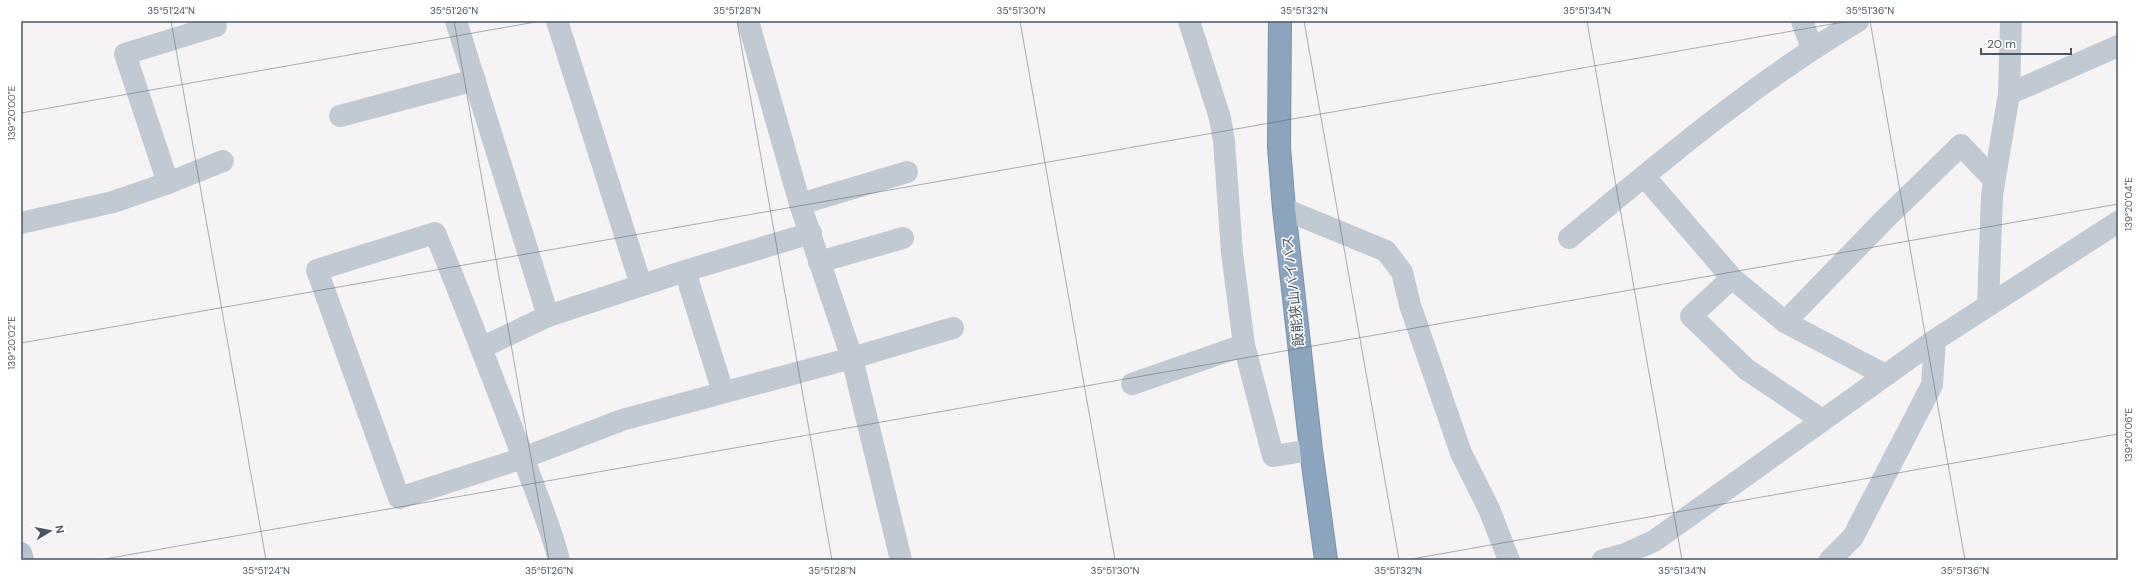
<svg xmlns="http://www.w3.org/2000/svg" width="2139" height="581" viewBox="0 0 2139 581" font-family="'DM Sans','Noto Sans JP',sans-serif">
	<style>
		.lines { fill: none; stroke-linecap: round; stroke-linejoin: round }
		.highway-casing { stroke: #7690ad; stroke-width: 24 }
		.minor { stroke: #c1cad2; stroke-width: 22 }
		.major { stroke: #b3c2d1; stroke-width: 22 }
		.highway { stroke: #8ba5c1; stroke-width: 22 }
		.ticks { fill: none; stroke: #4a5661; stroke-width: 1; stroke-opacity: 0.45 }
		.labels { text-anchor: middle; stroke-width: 3; stroke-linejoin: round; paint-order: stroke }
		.street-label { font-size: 14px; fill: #4a5661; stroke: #fff }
		.neatline { fill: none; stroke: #4a5661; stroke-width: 1.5 }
		.ticks-label { font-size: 10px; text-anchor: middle; fill: #4a5661 }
	</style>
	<rect width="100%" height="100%" fill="#f5f3f3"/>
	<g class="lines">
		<defs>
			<path id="highway" d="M1280,21l-1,126 5,62 27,241 15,110"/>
		</defs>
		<use href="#highway" class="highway-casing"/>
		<g class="minor">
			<path d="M456,21l92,295"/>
			<path d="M557,21l84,264"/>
			<path d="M748,21l52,183 52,154 49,202"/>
			<path d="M1189,21l31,97 4,23 8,112 12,92 29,111 38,-6"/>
			<path d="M1802,21l10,27"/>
			<path d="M2009,94l109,-48"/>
			<path d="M340,116l135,-36"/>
			<path d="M1644,176l88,102 53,44 100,53"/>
			<path d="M168,183l-43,-129 91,-28"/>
			<path d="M800,204l107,-32"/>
			<path d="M1284,209l102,42 16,21 8,33 51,148 28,56 20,51"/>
			<path d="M21,223l92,-21 55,-19 55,-22"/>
			<path d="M1569,238c92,-76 186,-156 289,-217"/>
			<path d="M819,262l84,-24"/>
			<path d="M685,271l38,121"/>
			<path d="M1732,278l-41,38 55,53 76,51"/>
			<path d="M1988,305l4,-110 17,-101 2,-73"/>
			<path d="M1785,322l99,-102 77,-75 33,35"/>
			<path d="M483,347l65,-31 137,-45 126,-38"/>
			<path d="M1132,384l112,-39"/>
			<path d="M559,560c-9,-36 -24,-69 -36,-103 -29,-75 -57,-150 -88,-224l-118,37 82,228 124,-40 99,-38 230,-62 101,-30"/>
			<path d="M1603,560l22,-6 29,-13 281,-201 183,-118"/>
			<path d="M1830,560l23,-23 79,-152 3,-45"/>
		</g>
		<path class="major" d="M21,553l2,7"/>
		<use href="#highway" class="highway"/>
	</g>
	<path class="ticks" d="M171,21l95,539M454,21l95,539M737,21l95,539M1020,21l95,539M1304,21l95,539M1587,21l95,539M1870,21l95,539M21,113l520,-92M21,343l1828,-322M99,560l2019,-356M1406,560l712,-126"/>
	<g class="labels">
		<g class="street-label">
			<text transform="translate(1293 291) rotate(-96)" y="5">飯能狭山バイパス</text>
		</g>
	</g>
	<rect width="2139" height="581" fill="none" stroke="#ffffff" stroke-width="44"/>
	<g transform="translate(50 531) rotate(80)" stroke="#ffffff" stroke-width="3" paint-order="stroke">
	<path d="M0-3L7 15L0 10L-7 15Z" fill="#4a5661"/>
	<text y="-6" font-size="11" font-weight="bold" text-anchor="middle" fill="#4a5661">N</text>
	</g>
	<path d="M1981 48v6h90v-6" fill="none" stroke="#4a5661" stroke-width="2"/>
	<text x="1987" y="48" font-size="12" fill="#4a5661" stroke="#ffffff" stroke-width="3" paint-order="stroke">20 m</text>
	<rect x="22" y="22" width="2095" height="537" class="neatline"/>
	<g class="ticks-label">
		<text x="171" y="14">35°51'24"N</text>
		<text x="454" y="14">35°51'26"N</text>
		<text x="737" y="14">35°51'28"N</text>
		<text x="1021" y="14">35°51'30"N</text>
		<text x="1304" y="14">35°51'32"N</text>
		<text x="1587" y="14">35°51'34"N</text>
		<text x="1870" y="14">35°51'36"N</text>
		<text transform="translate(11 113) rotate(-90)" y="4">139°20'00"E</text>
		<text transform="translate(2128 204) rotate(-90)" y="4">139°20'04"E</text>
		<text transform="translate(11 343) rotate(-90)" y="4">139°20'02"E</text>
		<text transform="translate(2128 435) rotate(-90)" y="4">139°20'06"E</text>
		<text x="266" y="574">35°51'24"N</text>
		<text x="549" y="574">35°51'26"N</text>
		<text x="832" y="574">35°51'28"N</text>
		<text x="1115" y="574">35°51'30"N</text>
		<text x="1398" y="574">35°51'32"N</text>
		<text x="1682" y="574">35°51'34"N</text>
		<text x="1965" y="574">35°51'36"N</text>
	</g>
</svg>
